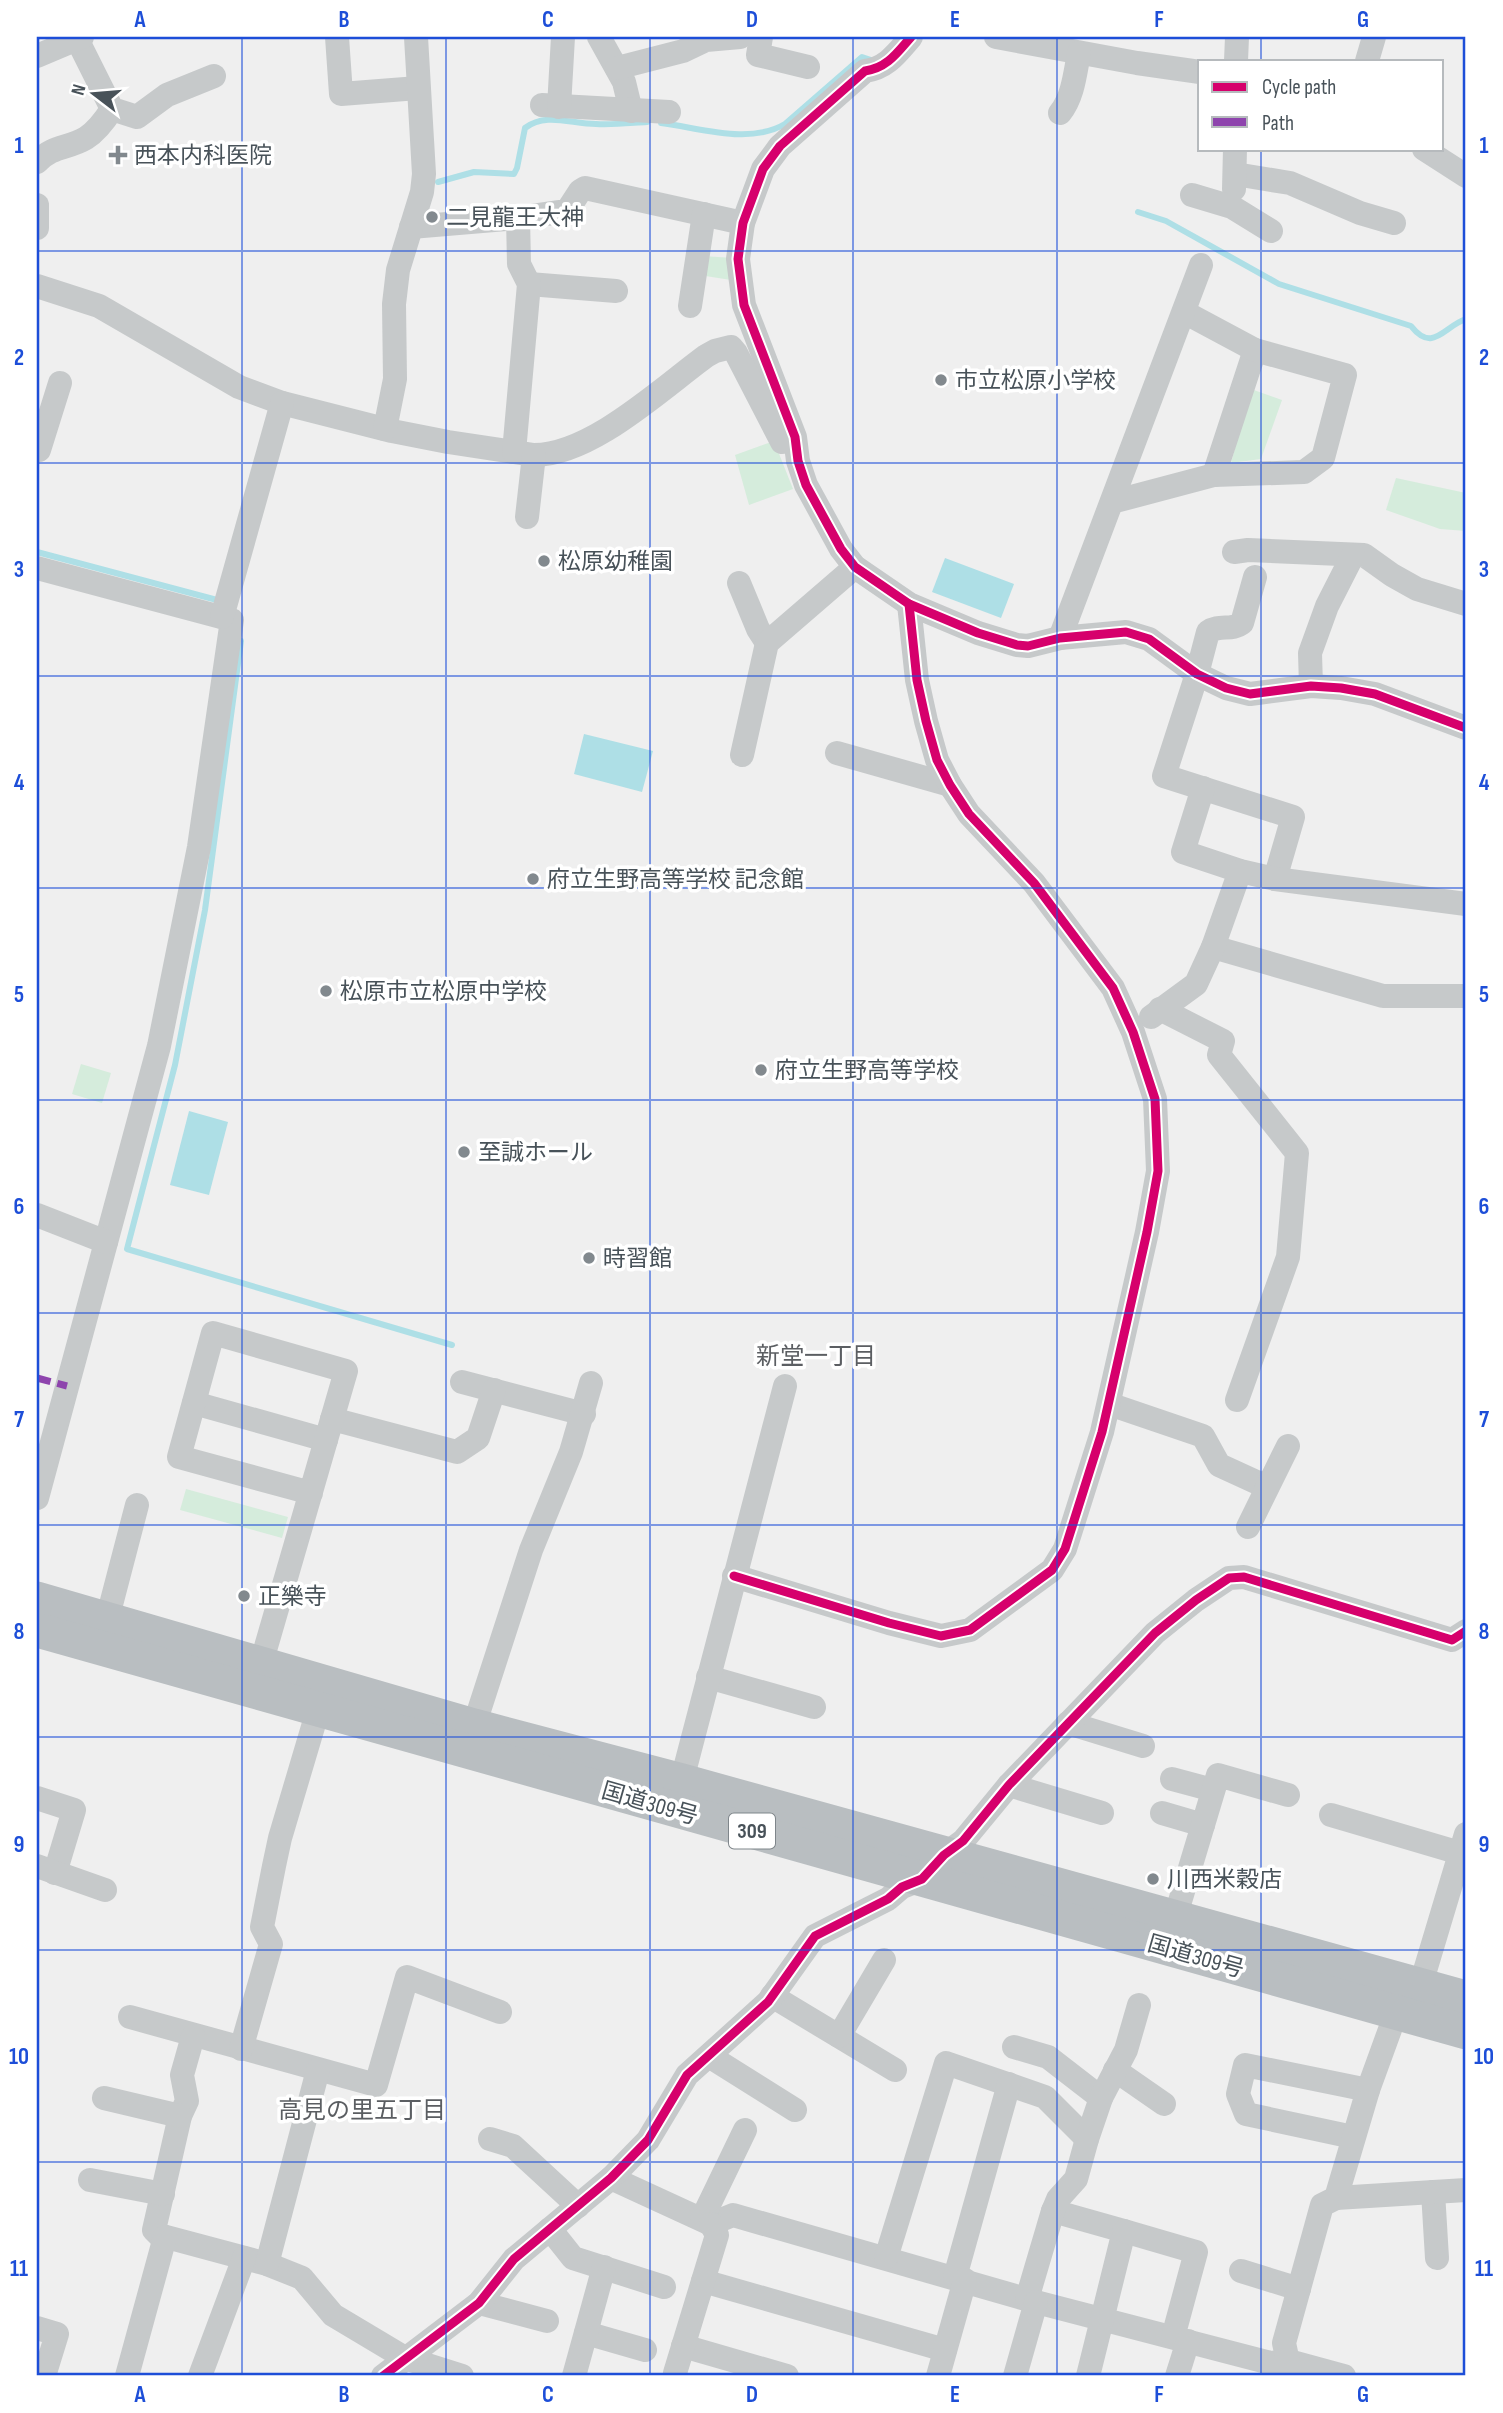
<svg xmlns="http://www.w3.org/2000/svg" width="1503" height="2413" viewBox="0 0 1503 2413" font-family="'Sofia Sans Condensed','Noto Sans JP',sans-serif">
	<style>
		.green { fill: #d5ecdc }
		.water { fill: #aedfe6 }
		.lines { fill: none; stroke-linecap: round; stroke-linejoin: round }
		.stream { stroke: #aedfe6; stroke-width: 6 }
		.minor { stroke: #c6c9ca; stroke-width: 24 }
		.highway { stroke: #b9bec1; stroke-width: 35 }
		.quiet { stroke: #8e44ad; stroke-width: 7; stroke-dasharray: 14 7; stroke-linecap: butt }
		.cycleway-casing { stroke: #fff; stroke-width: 13 }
		.cycleway { stroke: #d6006c; stroke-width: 9 }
		.grid { fill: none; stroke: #1d4ed8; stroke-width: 2; stroke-opacity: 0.55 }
		.poi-dot { fill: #82898e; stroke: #fff; stroke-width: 2.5 }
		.labels { text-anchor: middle; stroke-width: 7; stroke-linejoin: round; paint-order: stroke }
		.shield { fill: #fff; stroke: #7f868b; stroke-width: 2 }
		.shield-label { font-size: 21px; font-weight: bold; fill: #485259 }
		.poi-label { font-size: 23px; fill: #485259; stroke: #fff; text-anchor: start }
		.street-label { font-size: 23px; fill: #485259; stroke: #fff }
		.neighbourhood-label { font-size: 24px; fill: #5b5e62; stroke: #fff }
		.neatline { fill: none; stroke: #1d4ed8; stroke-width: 2.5 }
		.grid-label { font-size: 23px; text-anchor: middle; font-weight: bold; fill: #1d4ed8 }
	</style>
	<rect width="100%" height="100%" fill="#efefef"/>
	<g class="green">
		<path d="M703,256l30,2 -2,22 -32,-5z"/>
		<path d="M1251,389l31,11 -21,59 -30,4z"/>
		<path d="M774,441l19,48 -44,16 -14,-50z"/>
		<path d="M1396,478l70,15v38l-26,-2 -54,-19z"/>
		<path d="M81,1064l30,9 -9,30 -30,-9z"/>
		<path d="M186,1489l102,28 -6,21 -102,-28z"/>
	</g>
	<g class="water">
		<path d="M945,558l69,26 -13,34 -69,-26z"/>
		<path d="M584,734l69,17 -11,41 -68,-18z"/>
		<path d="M189,1111l39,11 -19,73 -39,-10z"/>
	</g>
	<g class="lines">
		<g class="stream">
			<path d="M661,123c40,5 88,22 124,1l77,-67 9,3"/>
			<path d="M438,182l36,-10 40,2 3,-6 8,-40c21,-16 46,-4 71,-4 17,1 34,-1 51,-2"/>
			<path d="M1138,212l28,9 113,63 132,42c22,28 33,0 55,-7"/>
			<path d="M37,552l180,48"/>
			<path d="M241,641l-36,269 -30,155 -48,184 325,96"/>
		</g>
		<g class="minor">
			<path d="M337,37l4,57 77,-6"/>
			<path d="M599,37l25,45 7,29"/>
			<path d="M761,37l-3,18 50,12"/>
			<path d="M911,37c-14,16 -24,31 -46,34l-85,75 -17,23 -20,54 -5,36 6,46 51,132 3,24 8,24 35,64 14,18 54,37 69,29 39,12 11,1 32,-8 66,-6 23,7 48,35 29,14 24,6 61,-8 30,2 34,6 91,34"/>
			<path d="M996,37l141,26 63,9"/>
			<path d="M77,39l35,70 25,8 30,-22 47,-19"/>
			<path d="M37,56l45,-19"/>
			<path d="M1236,61l1,-24"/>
			<path d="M1367,61l7,-24"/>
			<path d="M617,68l66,-17 23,-11 34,-3"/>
			<path d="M542,105l127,7"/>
			<path d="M559,107l4,-70"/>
			<path d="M1060,113c13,-16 15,-39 19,-60"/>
			<path d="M1424,149l42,27"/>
			<path d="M37,162c16,-17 31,-13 49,-24 11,-7 19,-18 26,-29"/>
			<path d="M1235,174l55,9 70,30 34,10"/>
			<path d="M1234,189l1,-40"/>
			<path d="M1192,195l40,12 39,24"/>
			<path d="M37,205v23"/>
			<path d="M411,227l107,-9 49,-7 13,-20 5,-3 158,35"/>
			<path d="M529,284l87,7"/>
			<path d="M37,286l62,20 140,81 43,16 110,28 56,11 86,13c57,0 127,-66 172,-99l9,-5 16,-4 5,6 46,89"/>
			<path d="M690,306l14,-92"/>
			<path d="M385,429l10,-50 -1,-75 4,-34 24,-78 2,-18 -8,-137"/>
			<path d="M39,450l21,-67"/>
			<path d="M514,452l15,-168 -10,-20 -1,-46"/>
			<path d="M1214,475l41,-125"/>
			<path d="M1112,502l102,-27 90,-3 19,-14 22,-83 -90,-25 -71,-38"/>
			<path d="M527,517l7,-62"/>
			<path d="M1234,552l14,-2 116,5 28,20 25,14 49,15"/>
			<path d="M37,568l195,52 -33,227 -40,199 -122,452"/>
			<path d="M1255,577l-13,46c-10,8 -23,1 -34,9l-11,42 -33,102 129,41 -18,62"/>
			<path d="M739,583l19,46 9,14"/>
			<path d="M222,617l60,-214"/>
			<path d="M1060,638l141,-373"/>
			<path d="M1311,686l-1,-33 17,-47 26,-51"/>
			<path d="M837,753l113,32"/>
			<path d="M742,755l25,-112 88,-76"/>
			<path d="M1203,788l-20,64 57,19 35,8 191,25"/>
			<path d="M1213,947l170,49h83"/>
			<path d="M1160,1009l63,32 -4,14 78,98 -9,104 -51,143"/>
			<path d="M1151,1017l45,-33 17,-37 27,-76"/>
			<path d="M37,1215l69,27"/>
			<path d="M462,1382l122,32"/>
			<path d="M194,1403l132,37"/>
			<path d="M1109,1404l94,32 16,29 48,22"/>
			<path d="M332,1419l125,33 21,-14 16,-48"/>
			<path d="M1248,1527l40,-81"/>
			<path d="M734,1576l155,47 52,13 29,-6 82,-60 13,-21 37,-117 45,-200 11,-61 -3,-72 -22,-67 -20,-44 -79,-105 -65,-69 -19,-29 -13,-25 -11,-39 -9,-41 -8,-76"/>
			<path d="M107,1620l30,-115"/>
			<path d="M261,1664l85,-293 -133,-38 -34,124 132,36"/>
			<path d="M708,1677l106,30"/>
			<path d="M1068,1723l75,23"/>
			<path d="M474,1726l57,-176 40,-98 20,-69"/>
			<path d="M1172,1779l41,11"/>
			<path d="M1009,1785l93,28"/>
			<path d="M678,1795l107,-409"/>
			<path d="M37,1798l37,12 -19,63"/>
			<path d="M1162,1813l41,12"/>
			<path d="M1331,1815l129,38"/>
			<path d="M37,1866l68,24"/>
			<path d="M1175,1918l43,-143 70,20"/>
			<path d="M772,1996l123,74"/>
			<path d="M130,2017l246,68 31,-108 93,35"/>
			<path d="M193,2036l-11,39 5,26 -7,15 -26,114 5,5 108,29 35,14 31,37 72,43 57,18"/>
			<path d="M839,2036l45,-76"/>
			<path d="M1014,2047l34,10 53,41"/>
			<path d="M241,2049l30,-105 -9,-17 12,-61 6,-28 38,-128"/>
			<path d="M709,2056l86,54"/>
			<path d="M1115,2070l49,34"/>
			<path d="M104,2098l76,18"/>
			<path d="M1353,2137l-107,-23 -8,-20 7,-29 123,25"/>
			<path d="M490,2139l23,7 65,60"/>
			<path d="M611,2178l100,46 22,-9 303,87 234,61 19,-2 55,15"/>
			<path d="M90,2180l73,14"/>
			<path d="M1433,2192l4,66"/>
			<path d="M1336,2198l130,-8"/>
			<path d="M1053,2211l71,20 -36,145"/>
			<path d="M702,2219l43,-89"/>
			<path d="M550,2229l23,29 91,29"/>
			<path d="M1124,2231l72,21 -23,85"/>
			<path d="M886,2258l60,-195 99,34 42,42"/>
			<path d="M267,2264l51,-194"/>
			<path d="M1241,2271l58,18"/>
			<path d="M955,2277l54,-193"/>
			<path d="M703,2281l242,69"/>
			<path d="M1027,2299l26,-88 5,-12 18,-20 11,-40 14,-41 25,-48 13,-45"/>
			<path d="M479,2303l68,18"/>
			<path d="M37,2328l20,6 -13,42"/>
			<path d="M586,2333l59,17"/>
			<path d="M683,2346l104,30"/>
			<path d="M675,2373l42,-138 -6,-11"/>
			<path d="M127,2376l38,-139"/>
			<path d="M200,2376l44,-118"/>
			<path d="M383,2376l96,-73 35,-44 97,-81 37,-38 39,-65 81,-73 47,-66 73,-37 14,-12 20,-8 22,-24 19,-14 46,-56 146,-152 41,-33 33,-22 15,-1 208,63 14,-9"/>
			<path d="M574,2376l30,-109"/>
			<path d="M938,2376l27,-96"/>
			<path d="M1015,2376l21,-74"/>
			<path d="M1177,2376l11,-35"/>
			<path d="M1291,2376l-7,-33 38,-138 14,-7 32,-108 28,-77 25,-29 45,-150"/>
		</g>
		<g class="highway">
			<path d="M37,1599l437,127 208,55 784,217"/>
			<path d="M37,1630l1429,402"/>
		</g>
		<path class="quiet" d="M37,1378l30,8"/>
		<defs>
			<g id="cycleway">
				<path d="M911,37c-14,16 -24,31 -46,34l-85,75 -17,23 -20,54 -5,36 6,46 51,132 3,24 8,24 35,64 14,18 54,37 69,29 39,12 11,1 32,-8 66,-6 23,7 48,35 29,14 24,6 61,-8 30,2 34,6 91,34"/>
				<path d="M734,1576l155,47 52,13 29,-6 82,-60 13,-21 37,-117 45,-200 11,-61 -3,-72 -22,-67 -20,-44 -79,-105 -65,-69 -19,-29 -13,-25 -11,-39 -9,-41 -8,-76"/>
				<path d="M383,2376l96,-73 35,-44 97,-81 37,-38 39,-65 81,-73 47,-66 73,-37 14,-12 20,-8 22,-24 19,-14 46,-56 146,-152 41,-33 33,-22 15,-1 208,63 14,-9"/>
			</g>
		</defs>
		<use href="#cycleway" class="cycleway-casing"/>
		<use href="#cycleway" class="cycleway"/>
	</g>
	<path class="grid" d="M242,37v2339M446,37v2339M650,37v2339M853,37v2339M1057,37v2339M1261,37v24M1261,149v2227M37,251h1429M37,463h1429M37,676h1429M37,888h1429M37,1100h1429M37,1313h1429M37,1525h1429M37,1737h1429M37,1950h1429M37,2162h1429"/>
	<g class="poi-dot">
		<path d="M114.5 144.5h7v7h7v7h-7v7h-7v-7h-7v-7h7z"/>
		<circle cx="432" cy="217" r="7"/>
		<circle cx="941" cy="380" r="7"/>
		<circle cx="544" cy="561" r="7"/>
		<circle cx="533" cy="879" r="7"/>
		<circle cx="326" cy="991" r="7"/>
		<circle cx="761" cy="1070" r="7"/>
		<circle cx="464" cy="1152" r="7"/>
		<circle cx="589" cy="1258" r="7"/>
		<circle cx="244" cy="1596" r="7"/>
		<circle cx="1153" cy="1879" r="7"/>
	</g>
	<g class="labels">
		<rect class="shield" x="729" y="1813.5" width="46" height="35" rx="5"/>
		<g class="shield-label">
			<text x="752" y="1838">309</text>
		</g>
		<g class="poi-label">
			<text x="134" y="163">西本内科医院</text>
			<text x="446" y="225">二見龍王大神</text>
			<text x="955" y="388">市立松原小学校</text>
			<text x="558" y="569">松原幼稚園</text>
			<text x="547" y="887">府立生野高等学校 記念館</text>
			<text x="340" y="999">松原市立松原中学校</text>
			<text x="775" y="1078">府立生野高等学校</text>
			<text x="478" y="1160">至誠ホール</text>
			<text x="603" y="1266">時習館</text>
			<text x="258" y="1604">正樂寺</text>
			<text x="1167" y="1887">川西米穀店</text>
		</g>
		<g class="street-label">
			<text transform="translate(650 1803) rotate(16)" y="8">国道309号</text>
			<text transform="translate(1196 1956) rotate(16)" y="8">国道309号</text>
		</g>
		<g class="neighbourhood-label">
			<text x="816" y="1364">新堂一丁目</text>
			<text x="362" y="2118">高見の里五丁目</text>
		</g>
	</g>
	<rect width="1503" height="2413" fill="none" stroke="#ffffff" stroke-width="77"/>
	<rect x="1198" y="60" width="245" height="91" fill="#ffffff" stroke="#b6babd" stroke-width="2"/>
	<rect x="1212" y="82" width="35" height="10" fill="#d6006c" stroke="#b6babd" stroke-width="2"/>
	<text x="1262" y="94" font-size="21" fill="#485259">Cycle path</text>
	<rect x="1212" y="117" width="35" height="10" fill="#8e44ad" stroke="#b6babd" stroke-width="2"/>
	<text x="1262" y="130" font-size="21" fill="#485259">Path</text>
	<g transform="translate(94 94) rotate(286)" stroke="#ffffff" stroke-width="5" paint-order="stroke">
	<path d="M0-5L12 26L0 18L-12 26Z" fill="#485259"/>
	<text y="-10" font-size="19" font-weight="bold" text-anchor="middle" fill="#485259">N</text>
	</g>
	<rect x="38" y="38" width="1426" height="2336" class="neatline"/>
	<g class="grid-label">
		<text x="140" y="27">A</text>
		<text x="344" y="27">B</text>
		<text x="548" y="27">C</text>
		<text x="752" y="27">D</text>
		<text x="955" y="27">E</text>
		<text x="1159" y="27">F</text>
		<text x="1363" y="27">G</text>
		<text x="19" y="153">1</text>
		<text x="1484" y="153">1</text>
		<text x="19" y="365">2</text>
		<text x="1484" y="365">2</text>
		<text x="19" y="577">3</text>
		<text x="1484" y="577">3</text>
		<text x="19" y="790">4</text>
		<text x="1484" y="790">4</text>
		<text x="19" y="1002">5</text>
		<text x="1484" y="1002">5</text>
		<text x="19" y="1214">6</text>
		<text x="1484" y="1214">6</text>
		<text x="19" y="1427">7</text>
		<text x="1484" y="1427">7</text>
		<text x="19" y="1639">8</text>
		<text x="1484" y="1639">8</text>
		<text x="19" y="1852">9</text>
		<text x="1484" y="1852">9</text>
		<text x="19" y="2064">10</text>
		<text x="1484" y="2064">10</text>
		<text x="19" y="2276">11</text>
		<text x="1484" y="2276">11</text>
		<text x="140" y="2402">A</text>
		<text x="344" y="2402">B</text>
		<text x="548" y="2402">C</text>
		<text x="752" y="2402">D</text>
		<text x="955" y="2402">E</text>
		<text x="1159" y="2402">F</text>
		<text x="1363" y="2402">G</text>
	</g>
</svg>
